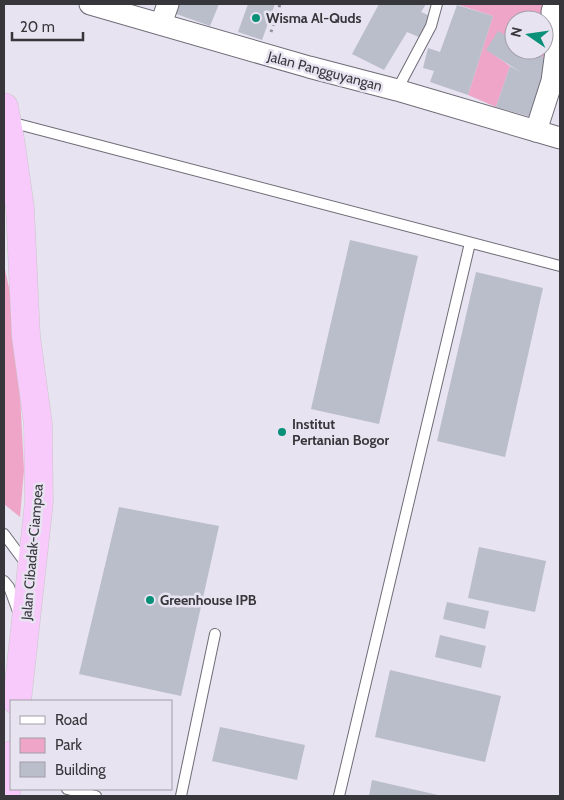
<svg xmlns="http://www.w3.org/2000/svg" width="564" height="800" viewBox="0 0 564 800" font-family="Cabin,sans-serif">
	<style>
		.green { fill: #eea5c7 }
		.building { fill: #babdca }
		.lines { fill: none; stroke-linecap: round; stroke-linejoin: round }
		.service-casing { stroke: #6f6c77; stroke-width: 12 }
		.minor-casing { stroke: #6f6c77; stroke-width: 23 }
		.trunk-casing { stroke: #c7c7c8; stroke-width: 29 }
		.path { stroke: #929099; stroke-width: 3; stroke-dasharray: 2.5 4; stroke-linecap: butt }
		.service { stroke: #fff; stroke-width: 10 }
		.minor { stroke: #fff; stroke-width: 21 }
		.trunk { stroke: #f8cafb; stroke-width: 28 }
		.poi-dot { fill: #099079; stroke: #e7e3f0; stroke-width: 2 }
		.labels { text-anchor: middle; stroke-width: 5; stroke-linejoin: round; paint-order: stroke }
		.poi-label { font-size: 14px; font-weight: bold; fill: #37363b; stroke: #e7e3f0; text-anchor: start }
		.street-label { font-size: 14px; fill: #37363b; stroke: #e7e3f0 }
	</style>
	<rect width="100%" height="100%" fill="#e7e3f0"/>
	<g class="green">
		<path d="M456,4h97l-3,57 -19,-11h13v-30h-30v20l-27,10 23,16 -14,41 -28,-12 25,-79z"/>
		<path d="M4,265l12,54 8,151 -4,47 -16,-13z"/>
	</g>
	<g class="building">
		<path d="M171,4h48l-9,22 -42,-15z"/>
		<path d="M248,4h27l-13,36 -24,-8z"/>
		<path d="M379,4h47l-5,8 9,4 -11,21 -12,-5 -23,38 -32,-16z"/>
		<path d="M457,5l36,11 -25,79 -38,-13 4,-11 -11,-3 5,-20 12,4z"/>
		<path d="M498,31l16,9v10h17l19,11 -15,57 -39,-11 14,-41 14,8 -38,-24z"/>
		<path d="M350,240l68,16 -39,168 -68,-15z"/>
		<path d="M476,272l67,16 -38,169 -68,-16z"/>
		<path d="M119,507l100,19 -38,170 -102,-22z"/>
		<path d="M479,547l67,14 -11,51 -67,-14z"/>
		<path d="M447,602l42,9 -4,18 -42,-10z"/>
		<path d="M440,635l46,11 -5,22 -46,-11z"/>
		<path d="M390,670l111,26 -16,66 -110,-25z"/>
		<path d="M220,727l85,18 -8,35 -85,-19z"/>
		<path d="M372,780l66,15v1h-69z"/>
	</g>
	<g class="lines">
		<defs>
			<g id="service">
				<path d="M397,90l34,-64 6,-22"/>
				<path d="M10,122l550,144"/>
				<path d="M4,534l23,31"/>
				<path d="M4,581l5,6 10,27"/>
				<path d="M67,789l29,7"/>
				<path d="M181,796l34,-162"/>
				<path d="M339,796l131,-553"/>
			</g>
			<g id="minor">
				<path d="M90,4l219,63 88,23 163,48"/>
				<path d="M161,24l7,-20"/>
				<path d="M536,131l16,-50 4,-30 1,-18 -5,-21 2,-8"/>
			</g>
			<g id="trunk">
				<path d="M4,107l7,38 9,63 6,128 12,88 1,78 -22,199"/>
				<path d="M6,796l5,-41"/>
			</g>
		</defs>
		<use href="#service" class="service-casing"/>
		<use href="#minor" class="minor-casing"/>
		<use href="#trunk" class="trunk-casing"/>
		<path class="path" d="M271,32l9,-28"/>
		<use href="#service" class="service"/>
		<use href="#minor" class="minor"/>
		<use href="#trunk" class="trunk"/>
	</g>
	<g class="poi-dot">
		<circle cx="256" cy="18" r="5"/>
		<circle cx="282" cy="432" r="5"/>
		<circle cx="150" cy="600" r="5"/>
	</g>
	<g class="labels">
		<g class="poi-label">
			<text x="266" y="23">Wisma Al-Quds</text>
			<text x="292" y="429">Institut<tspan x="292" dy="16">Pertanian Bogor</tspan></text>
			<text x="160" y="605">Greenhouse IPB</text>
		</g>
		<g class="street-label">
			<text transform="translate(325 71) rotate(15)" y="5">Jalan Pangguyangan</text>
			<text transform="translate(32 552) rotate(-85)" y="5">Jalan Cibadak-Ciampea</text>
		</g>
	</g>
	<rect width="564" height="800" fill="none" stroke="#37363b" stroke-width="10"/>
	<rect x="10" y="700" width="162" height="90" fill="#e7e3f0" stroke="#a19ea8"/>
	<rect x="20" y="716" width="25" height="8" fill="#ffffff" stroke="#a19ea8"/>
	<text x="55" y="725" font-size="15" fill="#37363b">Road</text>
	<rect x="20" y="738" width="25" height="15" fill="#eea5c7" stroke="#a19ea8"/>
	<text x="55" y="750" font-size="15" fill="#37363b">Park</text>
	<rect x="20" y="762" width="25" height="15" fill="#babdca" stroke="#a19ea8"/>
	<text x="55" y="775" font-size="15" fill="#37363b">Building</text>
	<g transform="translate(529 35) rotate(283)"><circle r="24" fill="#e7e3f0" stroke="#a19ea8"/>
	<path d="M0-4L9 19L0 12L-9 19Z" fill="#099079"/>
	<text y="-8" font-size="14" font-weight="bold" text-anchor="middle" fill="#37363b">N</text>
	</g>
	<path d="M12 32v8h71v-8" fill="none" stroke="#37363b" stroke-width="2.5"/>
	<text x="20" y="32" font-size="15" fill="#37363b" stroke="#e7e3f0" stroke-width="4" paint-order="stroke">20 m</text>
</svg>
